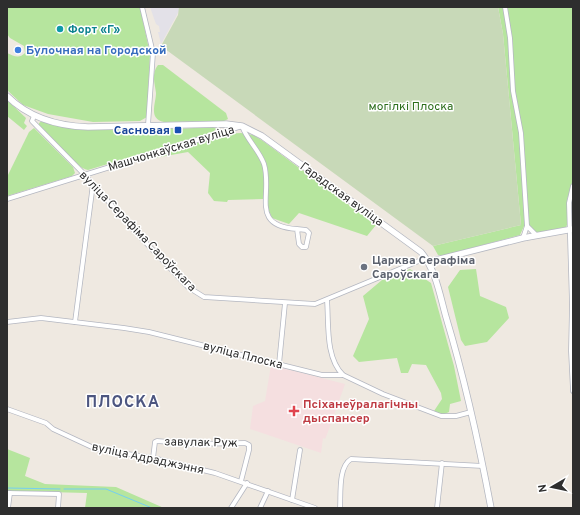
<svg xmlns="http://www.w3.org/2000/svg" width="580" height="515" viewBox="0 0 580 515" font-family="Overpass,sans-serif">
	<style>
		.industrial { fill: #e3e1e8 }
		.medical { fill: #f5dfe0 }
		.green { fill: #b6e59e }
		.cemetery { fill: #c8d9b8 }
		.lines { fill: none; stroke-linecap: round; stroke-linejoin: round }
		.stream { stroke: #75cff0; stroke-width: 1 }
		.street-casing { stroke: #b4b7c1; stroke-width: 5.5 }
		.secondary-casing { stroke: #b4b7c1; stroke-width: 7 }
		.street { stroke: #fff; stroke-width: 4 }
		.secondary { stroke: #fff; stroke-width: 5.5 }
		.culture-dot { fill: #0f9aa8; stroke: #fff; stroke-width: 1.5 }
		.shop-dot { fill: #3f7fe0; stroke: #fff; stroke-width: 1.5 }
		.transit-dot { fill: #1a4fb4; stroke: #fff; stroke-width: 1.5 }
		.worship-dot { fill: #6b7280; stroke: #fff; stroke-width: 1.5 }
		.health-dot { fill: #e0444e; stroke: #fff; stroke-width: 1.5 }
		.labels { text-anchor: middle; stroke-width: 3; stroke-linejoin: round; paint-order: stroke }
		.culture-label { font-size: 12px; font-weight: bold; fill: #0d838f; stroke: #fff; text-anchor: start }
		.shop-label { font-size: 12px; font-weight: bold; fill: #366cbe; stroke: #fff; text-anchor: start }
		.park-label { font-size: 12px; fill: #2c6e1b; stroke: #fff }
		.transit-label { font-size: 12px; font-weight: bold; fill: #164399; stroke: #fff; text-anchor: end }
		.street-label { font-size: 12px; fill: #2e2e2e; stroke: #fff }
		.worship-label { font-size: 12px; font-weight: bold; fill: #5b616d; stroke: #fff; text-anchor: start }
		.health-label { font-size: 12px; font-weight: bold; fill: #be3a42; stroke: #fff; text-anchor: start }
		.district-label { font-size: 16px; font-weight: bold; letter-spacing: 1px; fill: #4d5680; stroke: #fff }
	</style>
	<rect width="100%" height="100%" fill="#efe9e1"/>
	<path class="industrial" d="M150,7h29l1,2 -19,35 -3,-12h2l-1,-6 -3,-2z"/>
	<path class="medical" d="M271,365l74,19 -17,48 -3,7 -2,-1 -2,15 -71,-24 3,-23 12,-5z"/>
	<g class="green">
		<path d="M7,7h133l10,47 -3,63 -7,4 -47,1 -45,-8 -25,-9 -16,-15v-37c7,3 12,6 18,0l-1,-7 -14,-8 -3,-4z"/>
		<path d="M498,7h75v173l-6,20 1,23 -2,4 -29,6 -8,-7 -14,-136 -4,-55 -3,-1 2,36 9,61 6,93 -5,11 -78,21 -4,-1 -5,-9 88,-21 -18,-191z"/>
		<path d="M158,65h5l63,48 2,6 -4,2 -60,1c-16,-3 -8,-19 -8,-29 -1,-9 -5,-20 2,-28z"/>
		<path d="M7,100l19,18 -2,5 3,3 -3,4 -17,-14z"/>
		<path d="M42,121l22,5 104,1 6,2 39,-2 3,2 -3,3 -125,38c-13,-2 -39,-34 -49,-45v-2z"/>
		<path d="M34,128l39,39 2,6 -3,3 -65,20v-19l22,-45z"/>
		<path d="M241,133l12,2 10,6 113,84 -9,11 -68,-23 -10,11 -17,-6 -8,-19 -36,1 -1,2 -13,-1 -6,-8 2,-20 -22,-21 -45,8 80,-26z"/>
		<path d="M410,269l21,14 23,83 7,35 -11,3 -1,8 -7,3 -8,-4 8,-12 -1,-6 -15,-28 -14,-1 -4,9h-7l-4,-15 -38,4 -6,-6 16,-37 -6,-23 19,-16z"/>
		<path d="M476,269l4,27 26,11 3,11 -22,24 -22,4 -4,-6 -13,-53 12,-17z"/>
		<path d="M7,449l23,9 -5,18 20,8 71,3 48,21h-79l2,-15 -80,-2z"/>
	</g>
	<path class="cemetery" d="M179,7h319l5,27 18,191 -88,21 -272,-200 17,-31z"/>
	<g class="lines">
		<g class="stream">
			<path d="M8,488l52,1"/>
			<path d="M64,489h42l46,19"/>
		</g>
		<defs>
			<g id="street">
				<path d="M142,7l11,46 -5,72"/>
				<path d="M505,7l5,31 3,53 8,42 6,93 -4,12"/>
				<path d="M34,116l-2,5 52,53 46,52 58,61 16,10 111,7 111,-46"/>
				<path d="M573,186l-4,17 3,102 -1,46 2,40"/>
				<path d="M7,199l235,-73c5,14 17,24 22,38 9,30 -15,62 33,65l2,15 3,3h4l3,-14 -3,-3 -9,-1"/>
				<path d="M527,226l9,9"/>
				<path d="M327,300c2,24 -2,57 16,75"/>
				<path d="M7,322l34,-4 83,10 25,4 173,43h21l40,19 58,22h15l15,-4"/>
				<path d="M75,322l18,-138"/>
				<path d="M279,364l6,-61"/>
				<path d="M7,409l39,14 7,6 43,20 57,9 62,15 100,35"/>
				<path d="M153,458l2,-16 2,-1 37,3 51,-1 4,2v5l-8,31"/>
				<path d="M7,493l52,1 -1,14"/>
				<path d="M292,500l8,-50"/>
				<path d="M8,508l2,-15"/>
				<path d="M231,508l16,-25"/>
				<path d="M260,508l8,-17"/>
				<path d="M340,508c1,-14 -2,-41 11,-49l132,7"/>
				<path d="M437,508l5,-45"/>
			</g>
			<g id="secondary">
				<path d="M7,96c22,22 50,30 81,31l138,-3 16,2 20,10 159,116c15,18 19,44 25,65 19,63 33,127 45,191"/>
				<path d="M428,262l95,-24 50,-9"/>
			</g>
		</defs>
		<use href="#street" class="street-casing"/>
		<use href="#secondary" class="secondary-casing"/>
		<use href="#street" class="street"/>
		<use href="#secondary" class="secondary"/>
	</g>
	<circle class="culture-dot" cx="60" cy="29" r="4"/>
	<circle class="shop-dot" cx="18" cy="50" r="4"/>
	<rect class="transit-dot" x="174" y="126" width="8" height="8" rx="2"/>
	<circle class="worship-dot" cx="364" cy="267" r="4"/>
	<path class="health-dot" d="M292 405h4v4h4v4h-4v4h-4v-4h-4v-4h4z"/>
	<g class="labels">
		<g class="culture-label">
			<text x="68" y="33">Форт «Г»</text>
		</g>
		<g class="shop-label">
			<text x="26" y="54">Булочная на Городской</text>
		</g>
		<g class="park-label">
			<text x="411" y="110">могілкі Плоска</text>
		</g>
		<g class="transit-label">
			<text x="170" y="134">Сасновая</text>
		</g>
		<g class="street-label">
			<text transform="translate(171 148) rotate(-17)" y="4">Машчонкаўская вуліца</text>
			<text transform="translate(342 194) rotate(36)" y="4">Гарадская вуліца</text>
			<text transform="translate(138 231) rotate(46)" y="4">вуліца Серафіма Сароўскага</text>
			<text transform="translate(243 355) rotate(14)" y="4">вуліца Плоска</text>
			<text transform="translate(201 442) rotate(1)" y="4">завулак Руж</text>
			<text transform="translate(148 458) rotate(12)" y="4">вуліца Адраджэння</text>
		</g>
		<g class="worship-label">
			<text x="372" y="264">Царква Серафіма<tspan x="372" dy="14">Сароўскага</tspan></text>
		</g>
		<g class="health-label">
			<text x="303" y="408">Псіханеўралагічны<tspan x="303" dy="14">дыспансер</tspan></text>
		</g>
		<g class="district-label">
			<text x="123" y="407">ПЛОСКА</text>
		</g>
	</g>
	<rect width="580" height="515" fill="none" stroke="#2e2e2e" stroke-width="16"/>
	<g transform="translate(552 487) rotate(261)" stroke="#ffffff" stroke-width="3" paint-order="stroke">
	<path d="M0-3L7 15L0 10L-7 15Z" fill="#2e2e2e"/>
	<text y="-6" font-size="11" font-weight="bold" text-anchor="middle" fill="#2e2e2e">N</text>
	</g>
</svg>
